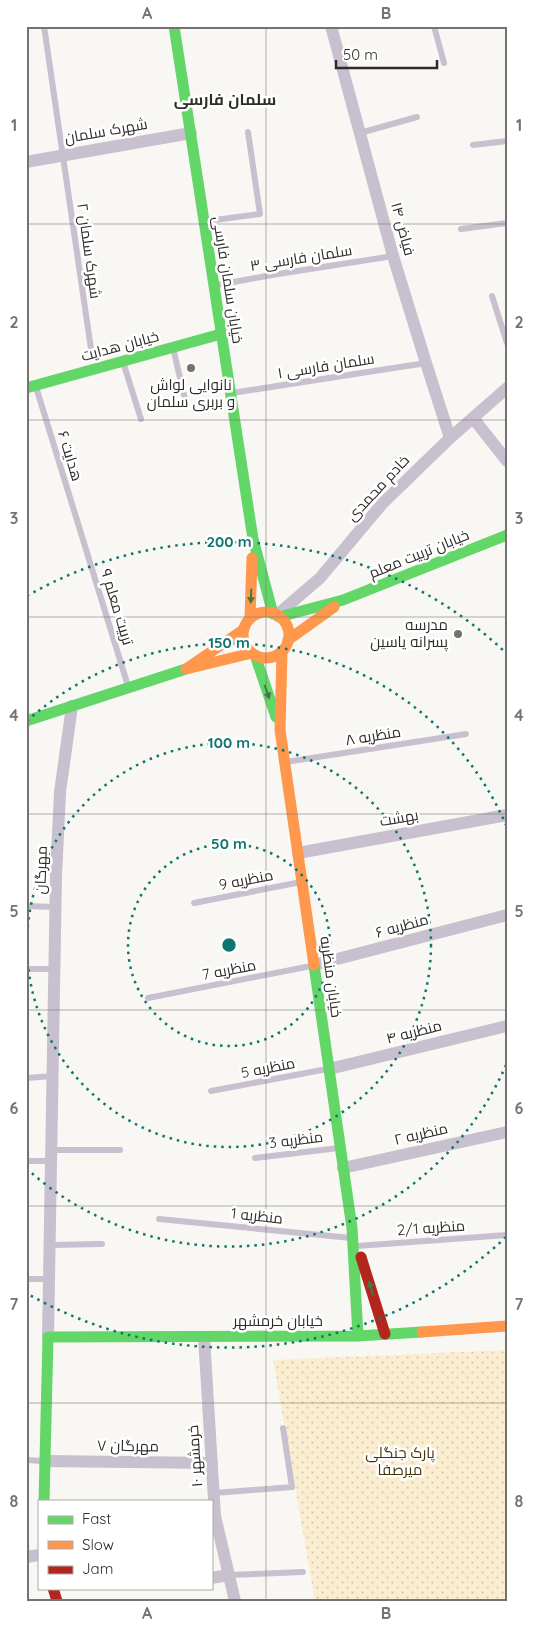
<svg xmlns="http://www.w3.org/2000/svg" width="533" height="1627" viewBox="0 0 533 1627" font-family="Quicksand,Cairo,sans-serif">
	<style>
		.park { fill: url(#park-dots) }
		.lines { fill: none; stroke-linecap: round; stroke-linejoin: round }
		.lane { stroke: #c8bfcf; stroke-width: 6 }
		.street { stroke: #c8bfcf; stroke-width: 12 }
		.fast { stroke: #63d668; stroke-width: 11 }
		.slow { stroke: #ff974d; stroke-width: 11 }
		.jam { stroke: #b3261e; stroke-width: 11 }
		.oneway { fill: #457845 }
		.grid { fill: none; stroke: #747370; stroke-width: 1; stroke-opacity: 0.55 }
		.ring { fill: none; stroke: #0f766e; stroke-width: 2.5; stroke-dasharray: 2.5 5 }
		.poi-dot { fill: #747370; stroke: #fff; stroke-width: 2 }
		.labels { text-anchor: middle; stroke-width: 5; stroke-linejoin: round; paint-order: stroke }
		.street-label { font-size: 15px; fill: #2d2c29; stroke: #fff }
		.poi-label { font-size: 15px; fill: #2d2c29; stroke: #fff }
		.park-label { font-size: 15px; fill: #47350a; stroke: #fff }
		.neighbourhood-label { font-size: 16px; font-weight: bold; fill: #302d27; stroke: #fff }
		.centre { fill: #0f766e; stroke: #fff; stroke-width: 2.5 }
		.ring-label { font-size: 15px; text-anchor: middle; font-weight: bold; fill: #0f766e; stroke: #fff; stroke-width: 5; stroke-linejoin: round; paint-order: stroke }
		.neatline { fill: none; stroke: #747370; stroke-width: 2 }
		.grid-label { font-size: 16px; text-anchor: middle; font-weight: bold; fill: #747370 }
	</style>
	<defs>
		<pattern id="park-dots" width="8" height="8" patternUnits="userSpaceOnUse" patternTransform="scale(1.25)"><rect width="8" height="8" fill="#fbedd0"/><path d="M2 2h.1M6 6h.1" fill="none" stroke="#d7cbb3" stroke-width="1.8" stroke-linecap="round"/></pattern>
	</defs>
	<rect width="100%" height="100%" fill="#f9f7f3"/>
	<path class="park" d="M507,1350v251h-192l-42,-241z"/>
	<g class="lines">
		<g class="lane">
			<path d="M44,26l47,323"/>
			<path d="M434,26l10,37"/>
			<path d="M360,133l57,-16"/>
			<path d="M473,145l34,-4"/>
			<path d="M207,221l53,-7 -12,-82"/>
			<path d="M461,229l46,-6"/>
			<path d="M217,285l55,-10 121,-19"/>
			<path d="M492,296l15,47"/>
			<path d="M173,348l12,51"/>
			<path d="M123,362l18,57"/>
			<path d="M36,387l92,299"/>
			<path d="M232,393l194,-30"/>
			<path d="M286,762l180,-28"/>
			<path d="M194,903l107,-21"/>
			<path d="M26,906l30,1"/>
			<path d="M26,969h29"/>
			<path d="M148,998l163,-32"/>
			<path d="M26,1078l27,-2"/>
			<path d="M211,1091l116,-22"/>
			<path d="M52,1150h68"/>
			<path d="M255,1158l84,-10"/>
			<path d="M26,1161h25"/>
			<path d="M159,1219l192,19"/>
			<path d="M51,1245l51,-1"/>
			<path d="M357,1246l150,-11"/>
			<path d="M26,1279h23"/>
			<path d="M26,1460l17,1"/>
			<path d="M214,1493l78,-6 -9,-59"/>
			<path d="M229,1575l74,-3"/>
		</g>
		<g class="street">
			<path d="M331,26l62,230 33,107 24,75"/>
			<path d="M26,162l165,-29"/>
			<path d="M473,418l34,43"/>
			<path d="M277,615l43,-37 62,-74 68,-66 57,-50"/>
			<path d="M298,853l209,-38"/>
			<path d="M314,965l193,-50"/>
			<path d="M329,1069l178,-43"/>
			<path d="M343,1168l164,-36"/>
			<path d="M48,1337l8,-461 4,-84 12,-86"/>
			<path d="M204,1337l11,179 20,85"/>
			<path d="M44,1461l168,2"/>
			<path d="M26,1557l13,-2"/>
			<path d="M211,1578l18,-3"/>
		</g>
		<g class="fast">
			<path d="M174,26l79,513 20,75"/>
			<path d="M26,388l195,-54"/>
			<path d="M279,617l64,-17 164,-65"/>
			<path d="M255,655l21,62"/>
			<path d="M26,721l160,-52"/>
			<path d="M314,965l38,263 6,108"/>
			<path d="M44,1501l4,-164 310,-1 64,-4"/>
		</g>
		<g class="slow">
			<circle cx="266" cy="635" r="23"/>
			<path d="M250,618l2,-60"/>
			<path d="M243,630l-57,39 66,-16"/>
			<path d="M288,640l46,-33"/>
			<path d="M282,652l-2,78 34,235"/>
			<path d="M422,1332l85,-6"/>
		</g>
		<g class="jam">
			<path d="M361,1257l24,77"/>
			<path d="M53,1588l4,13"/>
		</g>
	</g>
	<defs><path id="oneway-solid" d="M-6-.8H1V-3.2L6.5 0L1 3.2V.8H-6Z" transform="scale(1.25)"/></defs>
	<g class="oneway">
		<use href="#oneway-solid" transform="translate(251 596) rotate(92)"/>
		<use href="#oneway-solid" transform="translate(267 692) rotate(71)"/>
		<use href="#oneway-solid" transform="translate(371 1288) rotate(-107)"/>
	</g>
	<path class="grid" d="M266,26v1575M26,224h481M26,420h481M26,617h481M26,814h481M26,1010h481M26,1206h481M26,1403h481"/>
	<g class="ring">
		<circle cx="229" cy="945" r="101"/>
		<circle cx="229" cy="945" r="202"/>
		<path d="M506 1065A302 302 0 0 1 27 1169M27 721A302 302 0 0 1 506 825"/>
		<path d="M506 1237A403 403 0 0 1 28 1294M27 596A403 403 0 0 1 506 653"/>
	</g>
	<g class="poi-dot">
		<circle cx="191" cy="368" r="5"/>
		<circle cx="458" cy="634" r="5"/>
	</g>
	<g class="labels">
		<g class="street-label">
			<text transform="translate(106 131) rotate(-10)" y="5">شهرک سلمان</text>
			<text transform="translate(403 229) rotate(75)" y="5">فیاض ۱۴</text>
			<text transform="translate(89 251) rotate(82)" y="5">شهرک سلمان ۲</text>
			<text transform="translate(301 258) rotate(-9)" y="5">سلمان فارسی ۳</text>
			<text transform="translate(228 280) rotate(81)" y="5">خیابان سلمان فارسی</text>
			<text transform="translate(120 346) rotate(-15)" y="5">خیابان هدایت</text>
			<text transform="translate(326 366) rotate(-9)" y="5">سلمان فارسی ۱</text>
			<text transform="translate(70 456) rotate(73)" y="5">هدایت ۶</text>
			<text transform="translate(378 488) rotate(-47)" y="5">خادم محمدی</text>
			<text transform="translate(419 554) rotate(-22)" y="5">خیابان تربیت معلم</text>
			<text transform="translate(117 607) rotate(73)" y="5">تربیت معلم ۹</text>
			<text transform="translate(373 736) rotate(-9)" y="5">منظریه ۸</text>
			<text transform="translate(399 818) rotate(-10)" y="5">بهشت</text>
			<text transform="translate(41 870) rotate(-88)" y="5">مهرگان</text>
			<text transform="translate(246 880) rotate(-11)" y="5">منظریه 9</text>
			<text transform="translate(402 926) rotate(-15)" y="5">منظریه ۶</text>
			<text transform="translate(229 970) rotate(-11)" y="5">منظریه 7</text>
			<text transform="translate(331 977) rotate(82)" y="5">خیابان منظریه</text>
			<text transform="translate(414 1032) rotate(-14)" y="5">منظریه ۴</text>
			<text transform="translate(268 1068) rotate(-11)" y="5">منظریه 5</text>
			<text transform="translate(421 1134) rotate(-13)" y="5">منظریه ۲</text>
			<text transform="translate(296 1140) rotate(-7)" y="5">منظریه 3</text>
			<text transform="translate(257 1216) rotate(6)" y="5">منظریه 1</text>
			<text transform="translate(431 1228) rotate(-4)" y="5">منظریه 2/1</text>
			<text x="278" y="1326">خیابان خرمشهر</text>
			<text transform="translate(128 1446) rotate(1)" y="5">مهرگان ۷</text>
			<text transform="translate(195 1456) rotate(-94)" y="5">خرمشهر ۱۰</text>
		</g>
		<g class="poi-label">
			<text x="191" y="390">نانوایی لواش<tspan x="191" dy="17">و بربری سلمان</tspan></text>
			<text x="448" y="630" text-anchor="end">مدرسه<tspan x="448" dy="17">پسرانه یاسین</tspan></text>
		</g>
		<g class="park-label">
			<text x="400" y="1458">پارک جنگلی<tspan x="400" dy="17">میرصفا</tspan></text>
		</g>
		<g class="neighbourhood-label">
			<text x="225" y="105">سلمان فارسی</text>
		</g>
	</g>
	<circle cx="229" cy="945" r="8" class="centre"/>
	<g class="ring-label">
		<text x="229" y="547">200 m</text>
		<text x="229" y="648">150 m</text>
		<text x="229" y="748">100 m</text>
		<text x="229" y="849">50 m</text>
	</g>
	<rect width="533" height="1627" fill="none" stroke="#ffffff" stroke-width="55"/>
	<rect x="38" y="1500" width="175" height="90" fill="#ffffff" stroke="#ababa9"/>
	<rect x="48" y="1516" width="25" height="8" fill="#63d668" stroke="#ababa9"/>
	<text x="82" y="1524" font-size="15" fill="#2d2c29">Fast</text>
	<rect x="48" y="1541" width="25" height="8" fill="#ff974d" stroke="#ababa9"/>
	<text x="82" y="1550" font-size="15" fill="#2d2c29">Slow</text>
	<rect x="48" y="1566" width="25" height="8" fill="#b3261e" stroke="#ababa9"/>
	<text x="82" y="1574" font-size="15" fill="#2d2c29">Jam</text>
	<path d="M336 60v8h101v-8" fill="none" stroke="#2d2c29" stroke-width="2.5"/>
	<text x="343" y="60" font-size="15" fill="#2d2c29" stroke="#ffffff" stroke-width="4" paint-order="stroke">50 m</text>
	<rect x="28" y="28" width="478" height="1572" class="neatline"/>
	<g class="grid-label">
		<text x="147" y="19">A</text>
		<text x="386" y="19">B</text>
		<text x="14" y="131">1</text>
		<text x="519" y="131">1</text>
		<text x="14" y="328">2</text>
		<text x="519" y="328">2</text>
		<text x="14" y="524">3</text>
		<text x="519" y="524">3</text>
		<text x="14" y="721">4</text>
		<text x="519" y="721">4</text>
		<text x="14" y="917">5</text>
		<text x="519" y="917">5</text>
		<text x="14" y="1114">6</text>
		<text x="519" y="1114">6</text>
		<text x="14" y="1310">7</text>
		<text x="519" y="1310">7</text>
		<text x="14" y="1507">8</text>
		<text x="519" y="1507">8</text>
		<text x="147" y="1619">A</text>
		<text x="386" y="1619">B</text>
	</g>
</svg>
